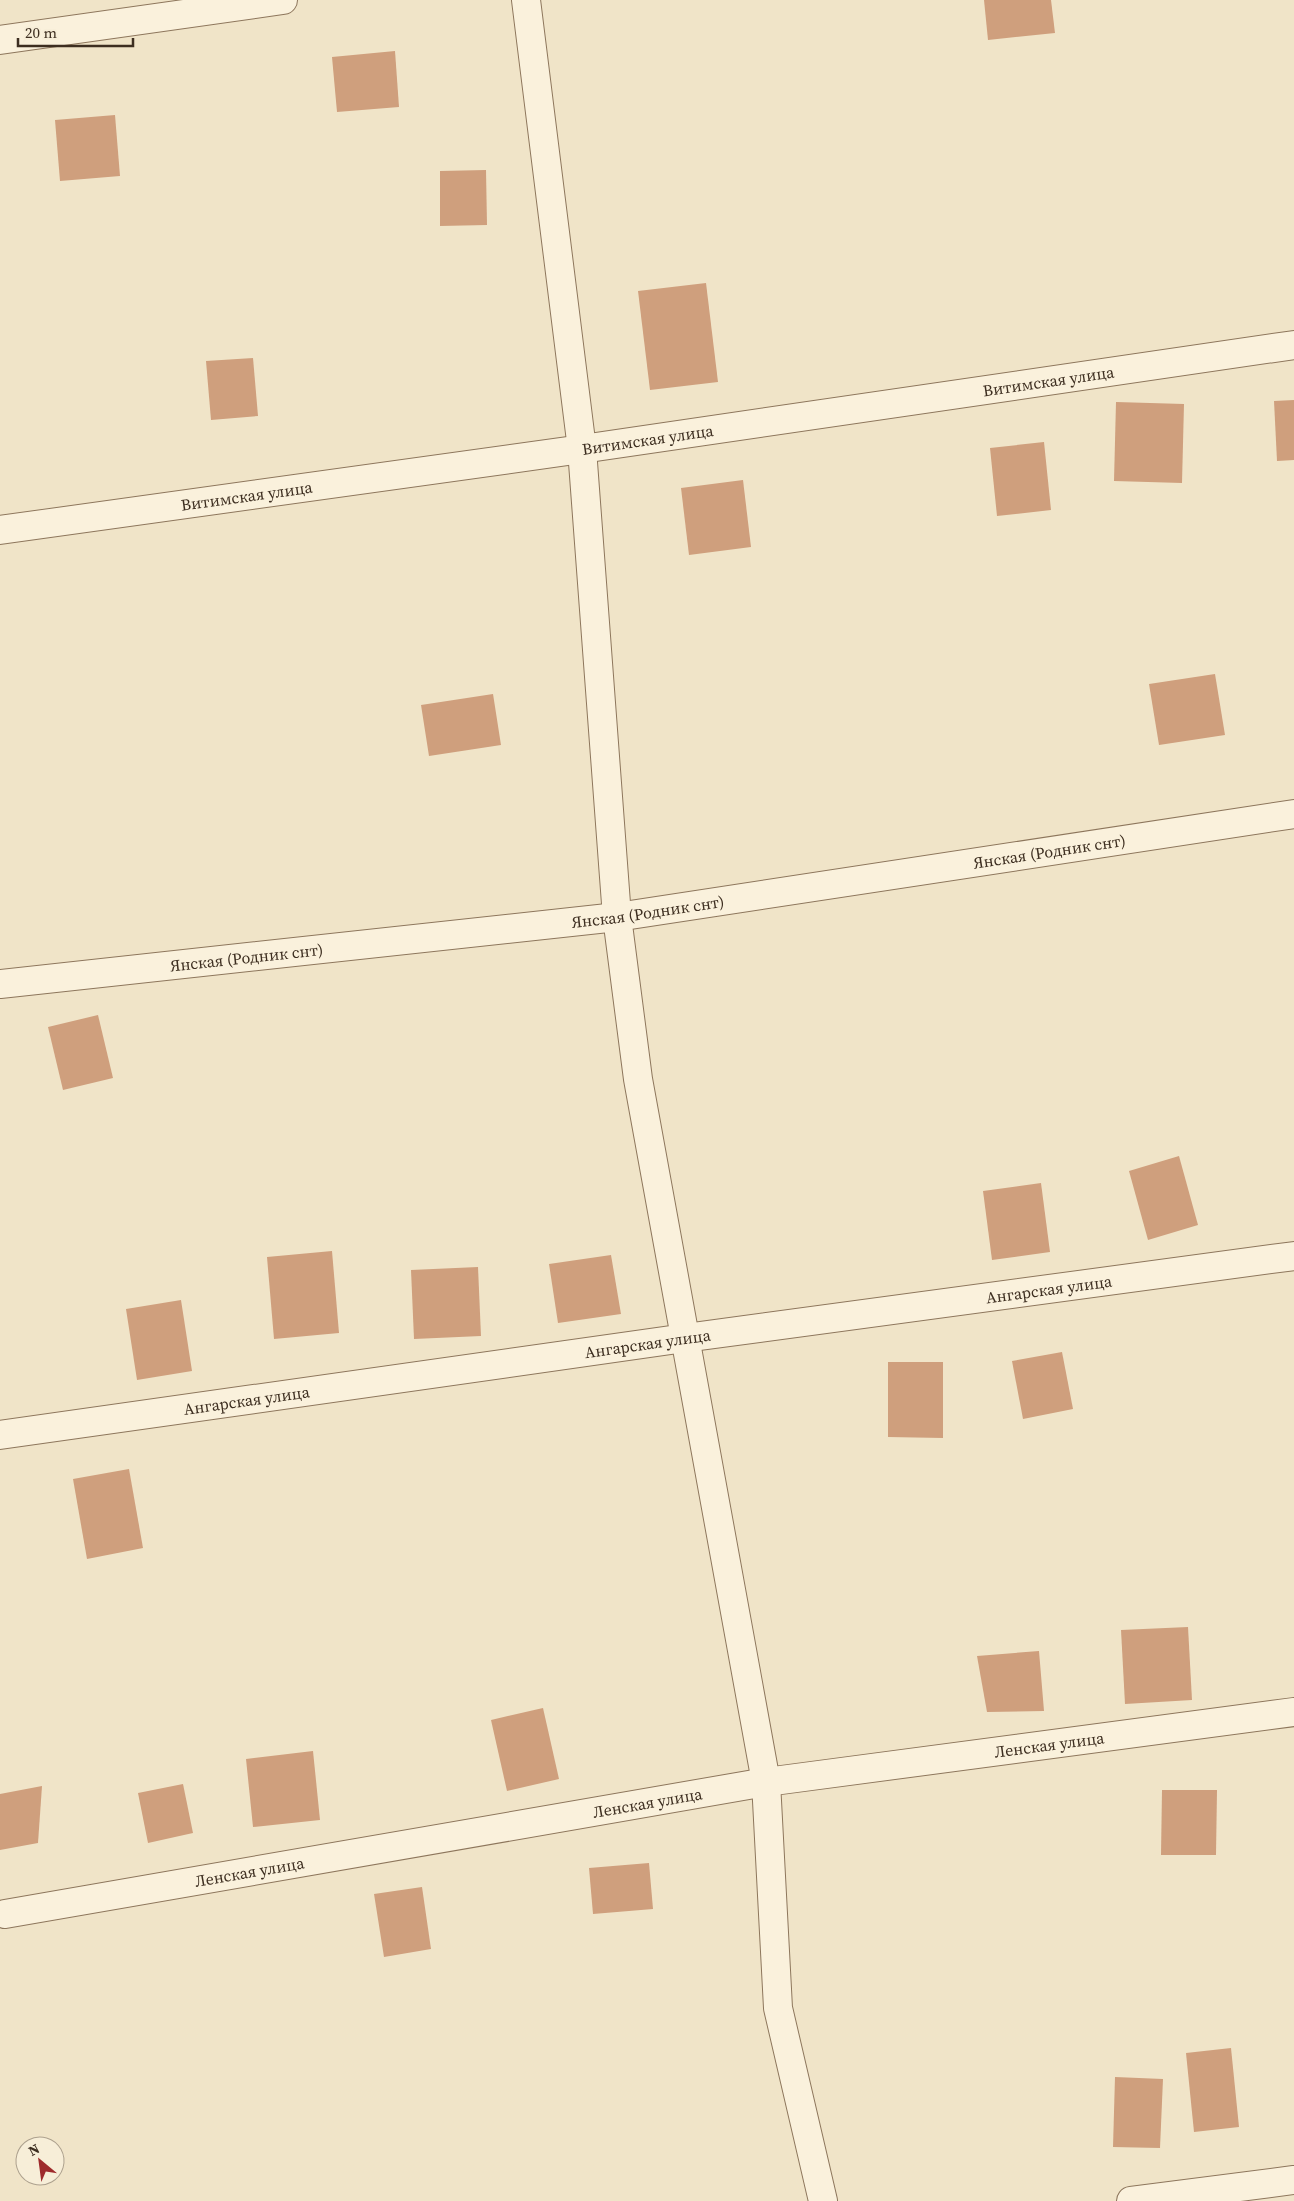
<svg xmlns="http://www.w3.org/2000/svg" width="1294" height="2201" viewBox="0 0 1294 2201" font-family="'Source Serif 4',serif">
	<style>
		.building { fill: #cf9f7d }
		.lines { fill: none; stroke-linecap: round; stroke-linejoin: round }
		.minor-casing { stroke: #8d765c; stroke-width: 30 }
		.minor { stroke: #faf1dc; stroke-width: 28 }
		.labels { text-anchor: middle; stroke-width: 4; stroke-linejoin: round; paint-order: stroke }
		.street-label { font-size: 16px; fill: #3d2e20; stroke: #f7eed8 }
	</style>
	<rect width="100%" height="100%" fill="#f0e4c8"/>
	<g class="building">
		<path d="M984,0h67l4,33 -67,7z"/>
		<path d="M395,51l4,56 -62,5 -5,-55z"/>
		<path d="M115,115l5,61 -60,5 -5,-61z"/>
		<path d="M486,170l1,55 -47,1v-55z"/>
		<path d="M706,283l12,99 -68,8 -12,-99z"/>
		<path d="M253,358l5,58 -47,4 -5,-59z"/>
		<path d="M1294,400v60l-17,1 -3,-60z"/>
		<path d="M1116,402l68,2 -2,79 -68,-2z"/>
		<path d="M1044,442l7,68 -54,6 -7,-68z"/>
		<path d="M743,480l8,67 -62,8 -8,-67z"/>
		<path d="M1215,674l10,61 -66,10 -10,-61z"/>
		<path d="M493,694l8,51 -72,11 -8,-51z"/>
		<path d="M98,1015l15,63 -50,12 -15,-63z"/>
		<path d="M1179,1156l19,69 -50,15 -19,-69z"/>
		<path d="M1041,1183l9,69 -58,8 -9,-69z"/>
		<path d="M332,1251l7,82 -65,6 -7,-82z"/>
		<path d="M611,1255l10,59 -63,9 -9,-59z"/>
		<path d="M478,1267l3,69 -67,3 -3,-69z"/>
		<path d="M181,1300l11,71 -55,9 -11,-71z"/>
		<path d="M1062,1352l11,57 -50,10 -11,-58z"/>
		<path d="M888,1362h55v76l-55,-1z"/>
		<path d="M129,1469l14,79 -56,11 -14,-80z"/>
		<path d="M1188,1627l4,73 -67,4 -4,-74z"/>
		<path d="M1039,1651l5,60 -57,1 -10,-56z"/>
		<path d="M543,1708l16,71 -52,12 -16,-71z"/>
		<path d="M313,1751l7,69 -67,7 -7,-68z"/>
		<path d="M183,1784l10,49 -45,10 -10,-50z"/>
		<path d="M42,1786l-4,57 -38,7v-56z"/>
		<path d="M1162,1790h55l-1,65h-55z"/>
		<path d="M649,1863l4,46 -60,5 -4,-46z"/>
		<path d="M422,1887l9,62 -47,8 -10,-63z"/>
		<path d="M1231,2048l8,79 -45,5 -8,-79z"/>
		<path d="M1115,2077l48,2 -3,69 -47,-1z"/>
	</g>
	<g class="lines">
		<defs>
			<g id="minor">
				<path d="M526,0l56,449 35,468 21,162 128,703 12,226 45,193"/>
				<path d="M0,40l283,-40"/>
				<path id="s1" d="M0,530l582,-81 712,-104"/>
				<path id="s2" d="M0,984l617,-67 677,-103"/>
				<path id="s3" d="M0,1435l685,-97 609,-82"/>
				<path id="s4" d="M5,1914l761,-132 528,-70"/>
				<path d="M1131,2201l163,-21"/>
			</g>
		</defs>
		<use href="#minor" class="minor-casing"/>
		<use href="#minor" class="minor"/>
	</g>
	<g class="labels">
		<g class="street-label">
			<text dy="6" stroke="none"><textPath href="#s1" startOffset="1059">Витимская улица</textPath></text>
			<text dy="6" stroke="none"><textPath href="#s1" startOffset="654">Витимская улица</textPath></text>
			<text dy="6" stroke="none"><textPath href="#s1" startOffset="249">Витимская улица</textPath></text>
			<text dy="6" stroke="none"><textPath href="#s2" startOffset="1058">Янская (Родник снт)</textPath></text>
			<text dy="6" stroke="none"><textPath href="#s2" startOffset="652">Янская (Родник снт)</textPath></text>
			<text dy="6" stroke="none"><textPath href="#s2" startOffset="248">Янская (Родник снт)</textPath></text>
			<text dy="6" stroke="none"><textPath href="#s3" startOffset="1059">Ангарская улица</textPath></text>
			<text dy="6" stroke="none"><textPath href="#s3" startOffset="654">Ангарская улица</textPath></text>
			<text dy="6" stroke="none"><textPath href="#s3" startOffset="249">Ангарская улица</textPath></text>
			<text dy="6" stroke="none"><textPath href="#s4" startOffset="1058">Ленская улица</textPath></text>
			<text dy="6" stroke="none"><textPath href="#s4" startOffset="652">Ленская улица</textPath></text>
			<text dy="6" stroke="none"><textPath href="#s4" startOffset="248">Ленская улица</textPath></text>
		</g>
	</g>
	<g transform="translate(40 2161) rotate(331)"><circle r="24" fill="#f7eed8" stroke="#ada18e"/>
	<path d="M0-4L9 19L0 12L-9 19Z" fill="#9e2a2b"/>
	<text y="-8" font-size="14" font-weight="bold" text-anchor="middle" fill="#3d2e20">N</text>
	</g>
	<path d="M18 38v8h115v-8" fill="none" stroke="#3d2e20" stroke-width="2.5"/>
	<text x="25" y="38" font-size="15" fill="#3d2e20" stroke="#f7eed8" stroke-width="4" paint-order="stroke">20 m</text>
</svg>
